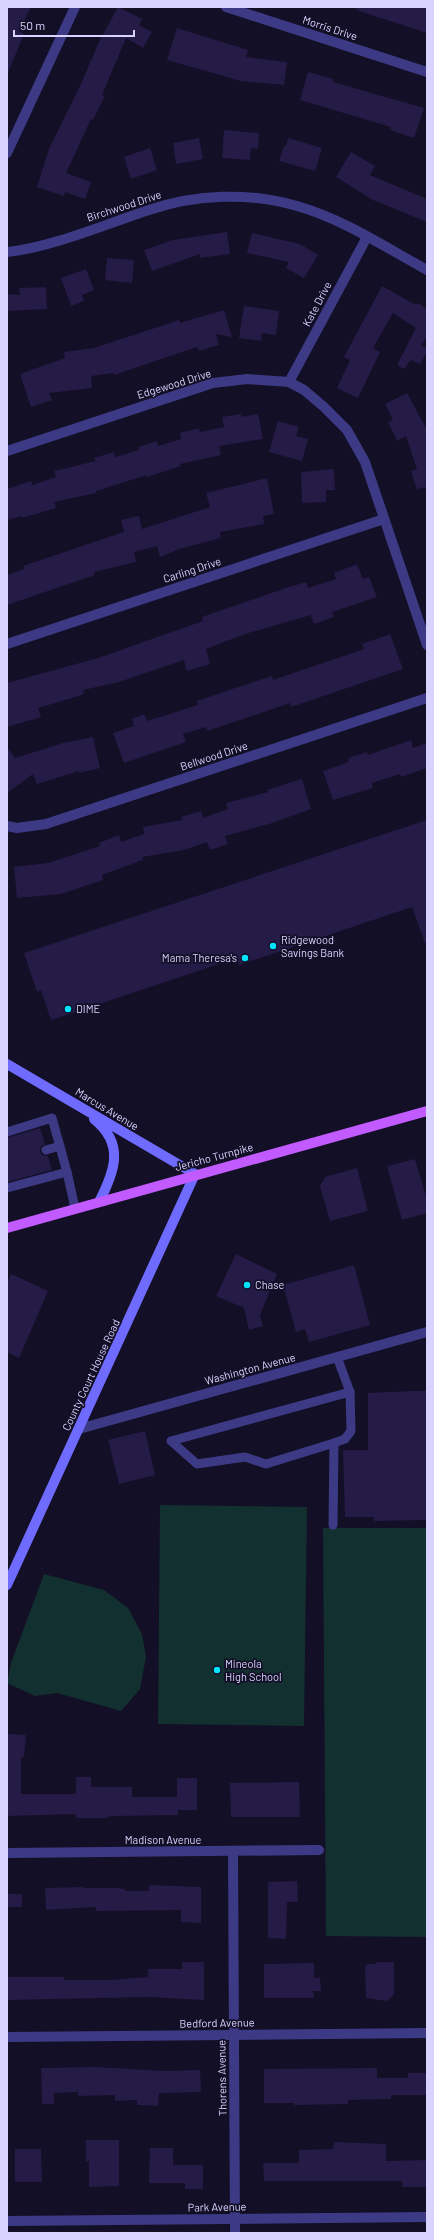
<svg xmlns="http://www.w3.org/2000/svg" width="434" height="2240" viewBox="0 0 434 2240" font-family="Barlow,sans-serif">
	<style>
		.green { fill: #12302f }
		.building { fill: #241b47 }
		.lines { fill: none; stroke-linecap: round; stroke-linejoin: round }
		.lane { stroke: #3d3a85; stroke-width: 9 }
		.street { stroke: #3d3a85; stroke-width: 10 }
		.secondary { stroke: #6f6bff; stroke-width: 10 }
		.primary { stroke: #c25bff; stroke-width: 10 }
		.poi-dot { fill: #00e5ff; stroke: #130f26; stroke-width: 1.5 }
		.labels { text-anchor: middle; stroke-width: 3.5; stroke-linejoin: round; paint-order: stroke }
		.street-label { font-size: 11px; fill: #d9d4ff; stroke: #130f26 }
		.poi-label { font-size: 11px; fill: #d9d4ff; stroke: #130f26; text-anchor: start }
	</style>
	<rect width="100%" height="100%" fill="#130f26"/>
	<g class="green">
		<path d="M160,1505l147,2 -3,219 -146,-2z"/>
		<path d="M323,1528h104v409l-101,-1z"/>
		<path d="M44,1574l60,16 24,18 14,26 4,23 -6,32 -19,22 -64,-18 -22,3 -28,-13 4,-20z"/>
	</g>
	<g class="building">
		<path d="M7,7h24l-12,24 5,3 -17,41z"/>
		<path d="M118,7l24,12 -3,6 13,7 -9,16 -17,-10 -24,57 3,1 -12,24 -2,-1 -25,54 25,9 -6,17 -20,-7 -1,4 -27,-9 12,-38 32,-65 18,-42z"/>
		<path d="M357,7h70v26l-71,-23z"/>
		<path d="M177,28l71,22 -2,7 41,5 -3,23 -43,-4 -74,-21z"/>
		<path d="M308,72l25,7v3l91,26 -10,30 -24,-8 1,-3 -91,-27z"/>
		<path d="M224,130l35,3 -1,16 -7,-1 -1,12 -28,-2z"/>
		<path d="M199,138l4,21 -27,5 -3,-21z"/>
		<path d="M288,138l34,10 -7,23 -36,-10 5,-15h2z"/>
		<path d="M150,148l7,22 -26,9 -7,-22z"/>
		<path d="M351,152l24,14 -5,9 57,24v23l-54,-22 -37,-23z"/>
		<path d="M227,232l3,22 -30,4v-4l-48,17 -8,-21 29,-10z"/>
		<path d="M252,233l48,11 18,11 -14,23 -18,-10 3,-6 -42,-9z"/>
		<path d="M107,258l27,2 -2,23 -27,-3z"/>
		<path d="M86,269l8,21 -12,5 2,6 -13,5 -10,-28z"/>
		<path d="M382,286l34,19 2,-2 8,6 1,-2v29l-6,9 6,3v3l-7,13 -9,-4 -7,9 -7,-4 19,-37 -23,-15 -20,35 7,4 -22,46 -21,-10 13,-28 -6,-3z"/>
		<path d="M46,287l1,22 -40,2v-17l13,1 -1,-7z"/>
		<path d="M244,306l35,5 -3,24 -14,-2 -1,8 -22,-3z"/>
		<path d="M224,310l8,27 -16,-3 3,11 -20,6 -2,-4 -83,28 -1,-2 -22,3 1,12 -43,5 3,7 -21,7 -11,-33 45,-16 -1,-6 30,-4 85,-28 1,3z"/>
		<path d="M407,393l20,37v60l-3,-3 -7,3 -6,-19 6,-2 -11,-33 -9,5 -9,-19 5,-2 -8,-16z"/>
		<path d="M241,414v3l17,-3 5,25 -44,7 2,9 -41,9 1,2 -34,11v-2l-51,16v2l-42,9 2,6 -34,10 -1,-2 -14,4v-31l24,-8 1,4 24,-8 -2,-6 42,-10 -2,-3 20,-6 1,5 24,-7 -1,-3 19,-6 1,5 23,-7 -1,-6 19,-5 1,4 24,-5 -2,-10z"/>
		<path d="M278,421l21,6 -3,9 12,3 -6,22 -33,-9z"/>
		<path d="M334,469l1,21h-9v12l-24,1 -1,-31z"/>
		<path d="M267,478l7,36 -11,2 1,8 -44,8 1,6 -42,11 -19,8 -3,-11 -23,6 2,10 -42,10 1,3 -88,30v-30l17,-6 -1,-3 101,-34 -3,-12 18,-4 3,13 68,-22 -4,-14z"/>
		<path d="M357,564l6,15 6,-2 8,20 -45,15 2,5 -20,7 -3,-9 -66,19 -39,15 4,15 -23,7 -3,-11 -65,22 -36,8 1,3 -5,3 -41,12 3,9 -34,10v-44l91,-25 105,-37 -1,-4 84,-29 20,-6 2,6 28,-9 -2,-6z"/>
		<path d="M390,634l13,35 -112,38 -1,-4 -83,28 -1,-4 -23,7 3,8 -62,21 -11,-30 21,-7 -2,-7 12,-5 3,7 51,-16 -1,-4 32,-11 43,-14 1,4 91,-31 -2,-5z"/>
		<path d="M93,737l7,31 -21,5v-2l-42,13 -4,-10 -26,19v-46l8,11 48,-15z"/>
		<path d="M411,740l2,8 14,-5v25l-26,9 -1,-3 -22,7 -6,2 1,5 -40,12 -10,-29 26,-9 -1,-4 19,-6 1,3z"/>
		<path d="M302,779l9,30 -42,15 -44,12 3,8 -18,6 -3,-8 -23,8 -42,7 1,3 -41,15 1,5 -42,14 -44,4 -3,-31 34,-4 52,-17 -1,-3 20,-8 2,7 23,-8 -1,-7 39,-7 -1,-3 20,-6 2,7 25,-9 -2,-6 42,-11 -1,-2z"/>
		<path d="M427,820v123h-2l-13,-36 -173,58 -2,-7 -186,62 -10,-30 -4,2 -13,-39z"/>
		<path d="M40,1128l5,16 -4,2 -1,5 2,4 6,1 4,14 -45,12v-44z"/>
		<path d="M415,1159l12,41v13l-25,7 -15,-54z"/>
		<path d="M357,1168l11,43 -38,10 -10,-35 5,-9z"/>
		<path d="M236,1254l41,20 -17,41 3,11 -14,4 -5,-22 -28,-12z"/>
		<path d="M354,1265l16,60 -61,17 -4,-13 -9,3 -13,-47z"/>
		<path d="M11,1274l37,17 -29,67 -12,-6v-69z"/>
		<path d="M413,1391h14v129l-53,1v-4h-29l-2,-67h25v-57z"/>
		<path d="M145,1431l10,44 -36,9 -11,-44z"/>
		<path d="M7,1734l19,1 -2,22h-3v37h55v-17h15v10h41v10h45v-19h20v32h-19v5l-67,1 -6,2h-29v-4l-69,2z"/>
		<path d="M299,1782l1,35h-69l-1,-34z"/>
		<path d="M297,1881l1,21h-11l-1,37 -18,-1v-56z"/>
		<path d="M149,1885l52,2v36l-20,-1v-12l-85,1v-4l-50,3 -1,-22 38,-1v1h34l8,1v2h24z"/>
		<rect x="7" y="1894" width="15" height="13"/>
		<path d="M182,1962h22v38l-55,-3 -142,3v-23h57v3h47l37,-3v-8h34z"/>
		<path d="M376,1962h18v32l-7,7 -21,-3 -1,-30 2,-4h9z"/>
		<path d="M314,1963v15h6l1,13h-8l1,7h-50v-34z"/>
		<path d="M96,2067l69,4 35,-1 1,22 -42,1 -1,13 -21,-1v-5l-22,1v-6l-37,1v-4l-24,1v11h-12l-1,-36z"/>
		<path d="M377,2068v10h31v-5h19v22h-36v4l-43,1v4l-54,1v-2h-30v-34z"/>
		<path d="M86,2140h33v46l-30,1v-26h-3z"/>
		<path d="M334,2142l52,2v17l41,-1v27h-25v-6h-138l-1,-18h36v-13l34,-1z"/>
		<path d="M150,2148h23v17h30v24h-18v-6h-36z"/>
		<path d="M15,2149h26l1,33h-27z"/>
	</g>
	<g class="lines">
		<g class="lane">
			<path d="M7,1132l45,-14 15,54 -60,16"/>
			<path d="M46,1150l14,-4"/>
			<path d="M67,1172l8,36"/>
			<path d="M334,1443l-68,21 -21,-7 -48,7 -26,-23 179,-49"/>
			<path d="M333,1525l1,-82 11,-4 6,-8 -1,-39 -13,-35"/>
		</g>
		<g class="street">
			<path d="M226,7l201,65"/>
			<path d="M7,153l68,-146"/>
			<path d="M7,252c43,-4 99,-28 142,-42 47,-16 100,-18 148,-4 46,13 88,41 130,64"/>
			<path d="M289,382l78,-145"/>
			<path d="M7,451l206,-68 34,-4 42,3 15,8 20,17 23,23 18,32 62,183"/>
			<path d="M7,644l377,-125"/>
			<path d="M7,826l10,2 29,-4 381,-126"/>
			<path d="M79,1429l348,-97"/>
			<path d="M233,1851l2,382"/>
			<path d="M7,1853l312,-3"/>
			<path d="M7,2037l420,-4"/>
			<path d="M7,2221l420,-4"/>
		</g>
		<g class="secondary">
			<path d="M7,1064l188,110 -188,411"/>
			<path d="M94,1119c31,25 21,52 5,83"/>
		</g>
		<path class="primary" d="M7,1228l420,-117"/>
	</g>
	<g class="poi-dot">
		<circle cx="273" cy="946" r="4"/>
		<circle cx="245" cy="958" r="4"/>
		<circle cx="68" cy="1009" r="4"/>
		<circle cx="247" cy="1285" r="4"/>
		<circle cx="217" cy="1670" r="4"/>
	</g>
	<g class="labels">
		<g class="street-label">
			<text transform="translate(330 28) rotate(18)" y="4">Morris Drive</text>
			<text transform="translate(124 206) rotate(-18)" y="4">Birchwood Drive</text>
			<text transform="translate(317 304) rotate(-62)" y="4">Kate Drive</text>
			<text transform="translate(174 384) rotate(-17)" y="4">Edgewood Drive</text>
			<text transform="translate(192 570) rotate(-18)" y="4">Carling Drive</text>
			<text transform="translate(214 756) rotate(-18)" y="4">Bellwood Drive</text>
			<text transform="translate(107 1109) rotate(31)" y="4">Marcus Avenue</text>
			<text transform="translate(214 1157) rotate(-15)" y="4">Jericho Turnpike</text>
			<text transform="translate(250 1369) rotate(-15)" y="4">Washington Avenue</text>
			<text transform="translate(91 1375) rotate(-65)" y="4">County Court House Road</text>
			<text x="163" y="1844">Madison Avenue</text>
			<text transform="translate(217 2023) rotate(-1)" y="4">Bedford Avenue</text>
			<text transform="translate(222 2078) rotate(-91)" y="4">Thorens Avenue</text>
			<text transform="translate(217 2207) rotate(-1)" y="4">Park Avenue</text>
		</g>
		<g class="poi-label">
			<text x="281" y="944">Ridgewood<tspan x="281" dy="13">Savings Bank</tspan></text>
			<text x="237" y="962" text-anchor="end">Mama Theresa's</text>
			<text x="76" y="1013">DIME</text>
			<text x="255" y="1289">Chase</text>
			<text x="225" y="1668">Mineola<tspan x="225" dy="13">High School</tspan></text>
		</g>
	</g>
	<rect width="434" height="2240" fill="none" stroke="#d9d4ff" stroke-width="16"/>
	<path d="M14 30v6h120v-6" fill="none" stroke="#d9d4ff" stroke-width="2"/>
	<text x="20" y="30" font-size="12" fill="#d9d4ff" stroke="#130f26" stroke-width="3" paint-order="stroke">50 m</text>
</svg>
